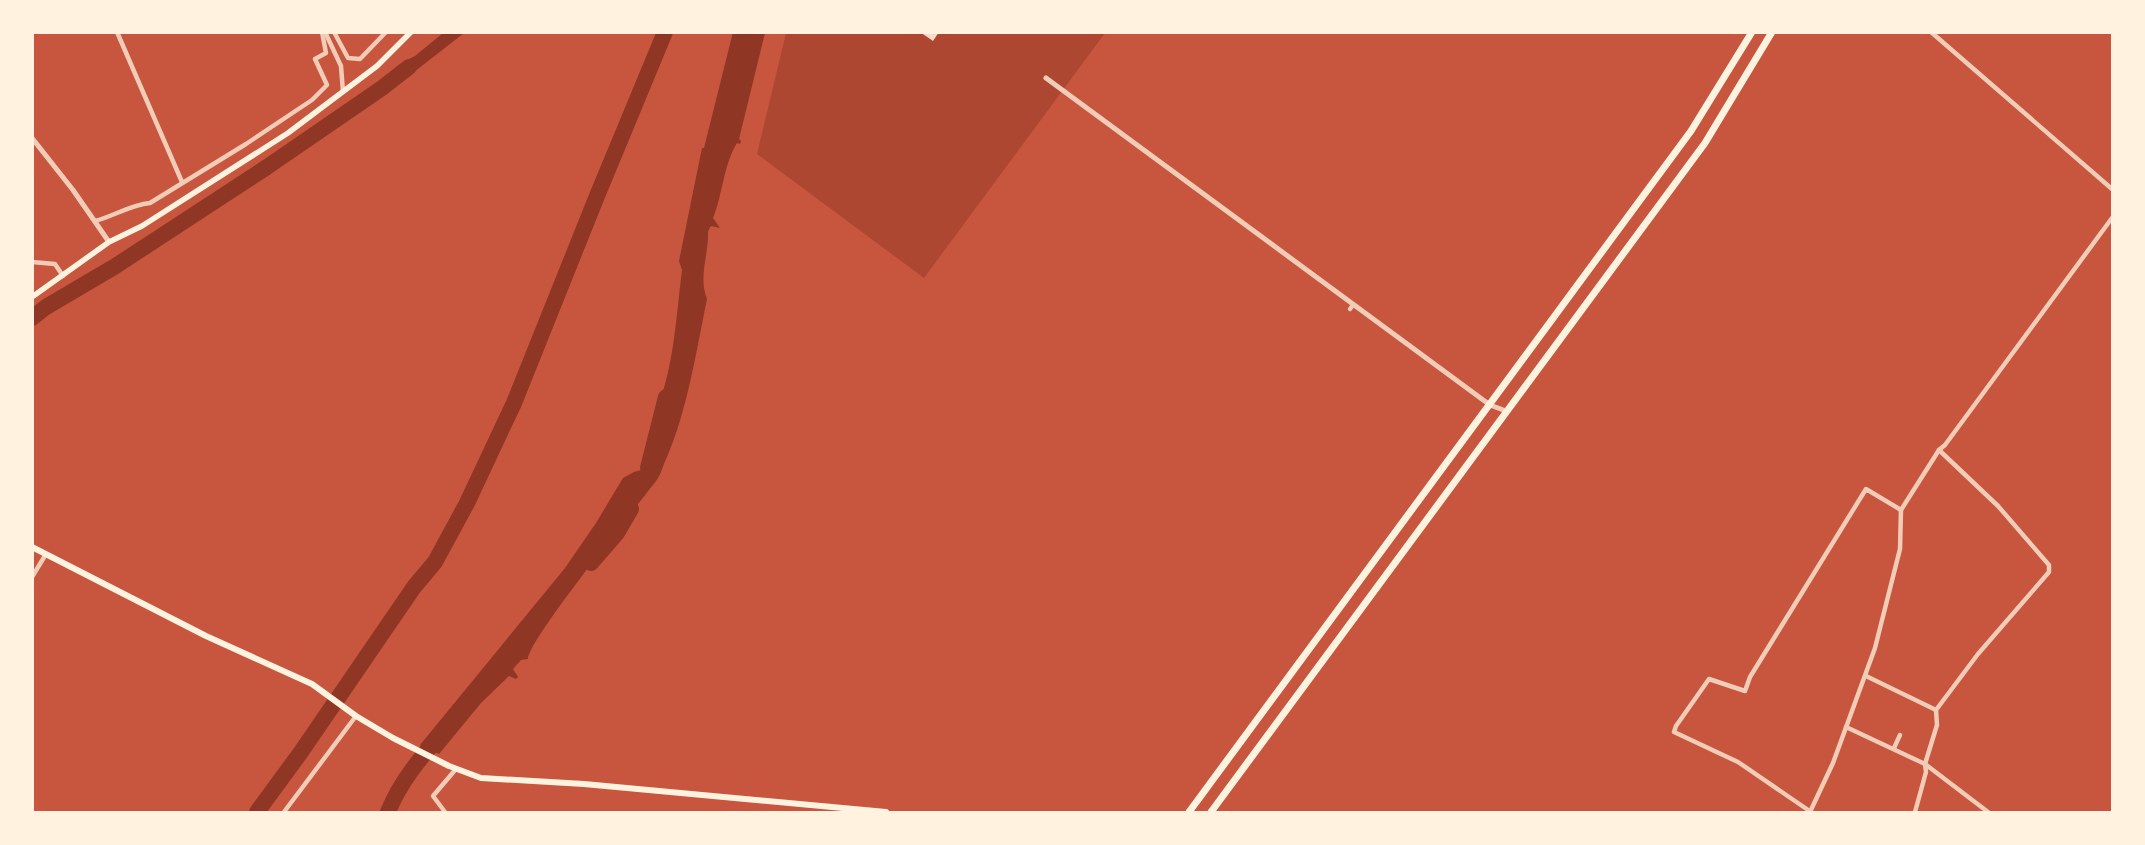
<svg xmlns="http://www.w3.org/2000/svg" width="2145" height="845" viewBox="0 0 2145 845" font-family="'Public Sans',sans-serif">
	<style>
		.green { fill: #ae4732 }
		.water { fill: #8f3625 }
		.lines { fill: none; stroke-linecap: round; stroke-linejoin: round }
		.river { stroke: #8f3625; stroke-width: 16 }
		.building { fill: #f7dbc8 }
		.minor { stroke: #f1ccb7; stroke-width: 4.5 }
		.tertiary { stroke: #f1ccb7; stroke-width: 5 }
		.secondary { stroke: #fff3e0; stroke-width: 5.5 }
		.primary { stroke: #fff3e0; stroke-width: 6 }
		.trunk { stroke: #fff3e0; stroke-width: 7 }
	</style>
	<rect width="100%" height="100%" fill="#c8553d"/>
	<path class="green" d="M786,33h319l-181,245 -167,-124z"/>
	<g class="water">
		<path d="M733,32l32,1 -26,106 2,2 -1,3 -3,-1c-14,23 -14,51 -24,75l7,10 -9,-2 -3,5c1,23 -10,46 -1,68 -11,53 -19,108 -40,158 -4,8 -6,18 -11,24 -19,25 -128,159 -128,178l-7,1 -8,9 5,8 -2,2 -7,-3 -28,27 -42,51 -19,-9 145,-177 31,-45 27,-45 11,-6 11,-3c5,-11 13,-23 15,-35 2,-15 -1,-32 4,-46 11,-38 13,-79 18,-118l-3,-9 23,-113h2z"/>
		<path d="M443,33h21l-68,53 -9,-11 18,-14 10,-5z"/>
	</g>
	<g class="lines">
		<g class="river">
			<path d="M32,318l14,-11 68,-40 153,-100 115,-79 27,-21"/>
			<path d="M648,468l18,-71"/>
			<path d="M591,563l26,-30 14,-24"/>
			<path d="M257,812l44,-60 113,-165 21,-25 32,-59 47,-100 83,-207 68,-164"/>
			<path d="M388,812c12,-30 33,-55 55,-80"/>
		</g>
	</g>
	<path class="building" d="M920,32h19l-6,9z"/>
	<g class="lines">
		<g class="minor">
			<path d="M117,32l65,150"/>
			<path d="M325,32l16,34 2,26"/>
			<path d="M334,32l14,26 12,1 26,-27"/>
			<path d="M1931,32l181,157"/>
			<path d="M95,221c19,-5 35,-16 55,-18l96,-59 66,-44 15,-15 -12,-26 11,-6 -4,-21"/>
			<path d="M32,262l23,2 8,12"/>
			<path d="M1350,309l3,-4"/>
			<path d="M32,577l14,-23"/>
			<path d="M1866,676l70,34"/>
			<path d="M1846,727l79,37 63,48"/>
			<path d="M1894,748l6,-13"/>
			<path d="M284,812l72,-96"/>
			<path d="M445,812l-12,-16 23,-27"/>
			<path d="M1810,812l23,-49 42,-115 25,-99 1,-39 38,-60 6,-5 167,-227"/>
			<path d="M1811,812l-73,-50 -64,-30 2,-6 33,-47 36,12 5,-14 116,-188 35,21"/>
			<path d="M1915,812l11,-40 -1,-8 12,-39 -1,-15 42,-56 71,-82v-7l-51,-59 -59,-56"/>
		</g>
		<g class="tertiary">
			<path d="M1046,78l444,327 16,6"/>
			<path d="M32,138l41,52 36,52"/>
		</g>
		<path class="secondary" d="M32,297l77,-55 33,-16 146,-93 89,-67 34,-34"/>
		<path class="primary" d="M32,547l174,89 106,48 44,32 37,22 56,28 32,12 103,6 302,28"/>
		<g class="trunk">
			<path d="M1189,812l502,-681 61,-99"/>
			<path d="M1211,812l494,-669 67,-111"/>
		</g>
	</g>
	<rect width="2145" height="845" fill="none" stroke="#fff3e0" stroke-width="68"/>
</svg>
